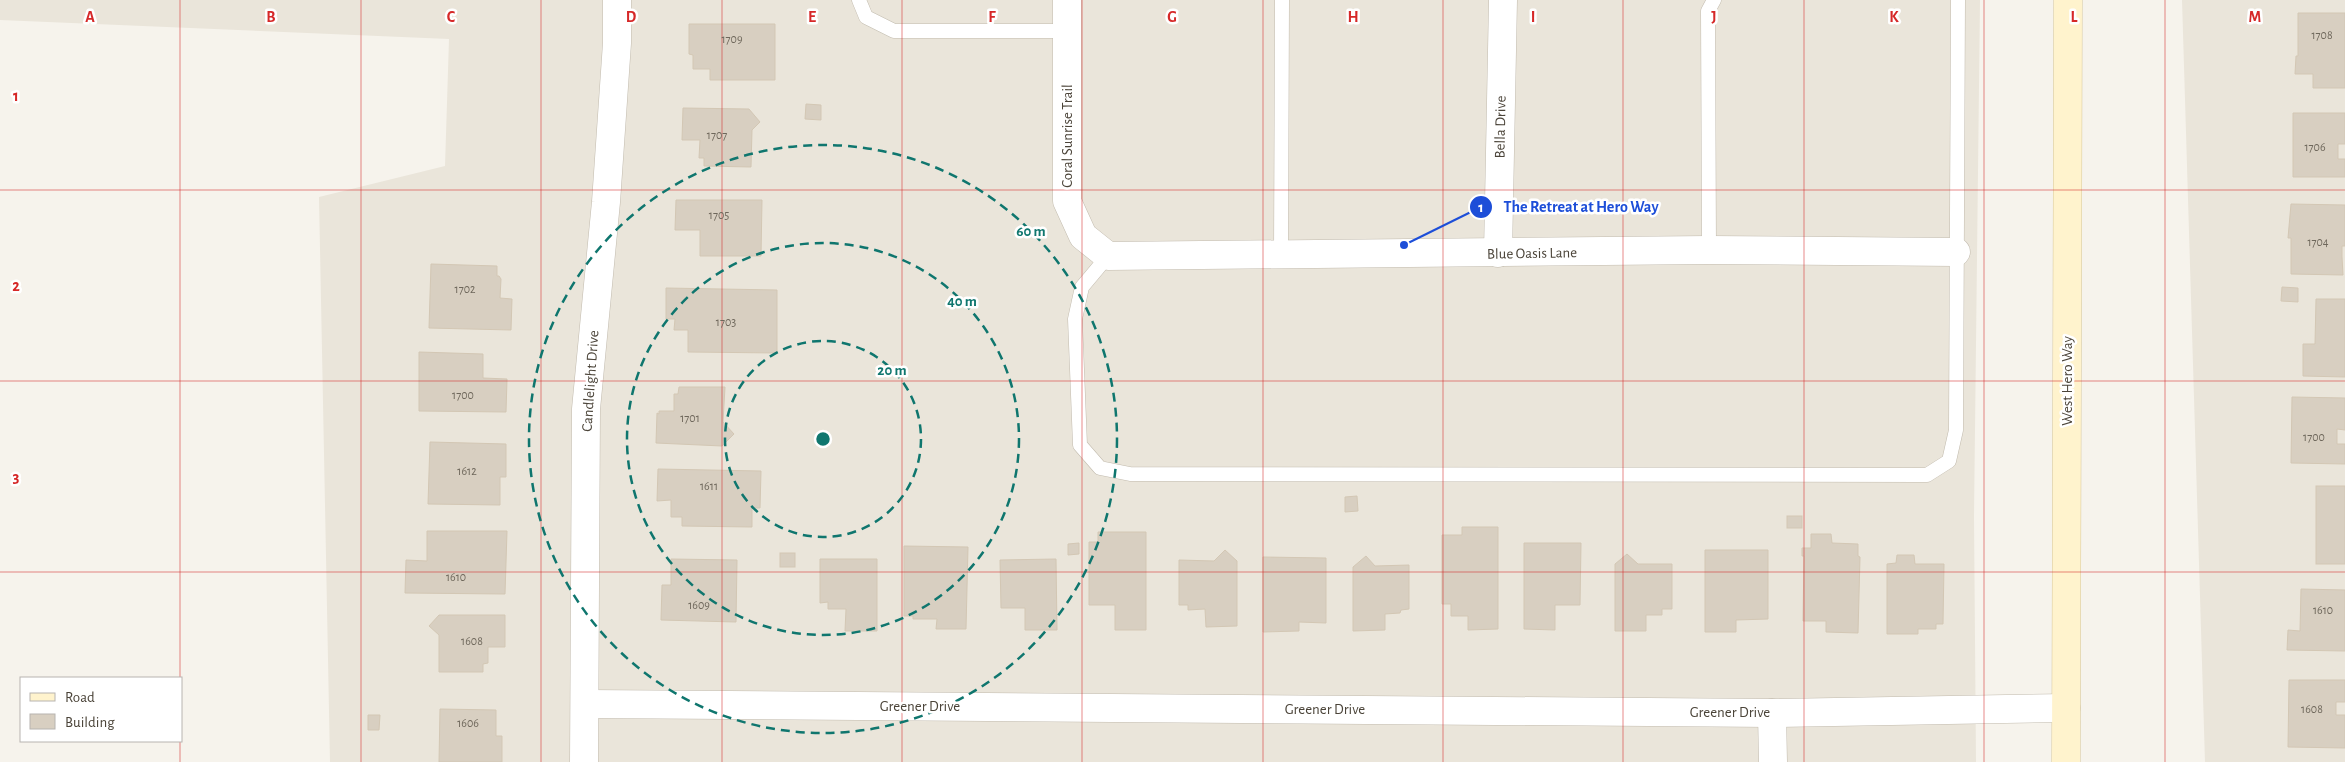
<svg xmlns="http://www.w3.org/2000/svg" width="2345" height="762" viewBox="0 0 2345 762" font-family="'Alegreya Sans',sans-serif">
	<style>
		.residential { fill: #eae5da }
		.building { fill: #d8cfc1; stroke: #d3c7b4 }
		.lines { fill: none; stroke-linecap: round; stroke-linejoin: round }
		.service-casing { stroke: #c2bbae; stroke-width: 15 }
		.minor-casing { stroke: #c2bbae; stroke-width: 29 }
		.secondary-casing { stroke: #d6c79b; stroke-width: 29 }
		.service { stroke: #fff; stroke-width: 14 }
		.minor { stroke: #fff; stroke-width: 28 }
		.secondary { stroke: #fff3cd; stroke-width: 28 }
		.grid { fill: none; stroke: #d62828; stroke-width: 1; stroke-opacity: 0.55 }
		.ring { fill: none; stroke: #0f766e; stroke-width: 2.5; stroke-dasharray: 9 6 }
		.labels { text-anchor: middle; stroke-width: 5; stroke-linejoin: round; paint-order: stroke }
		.number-label { font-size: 12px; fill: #6e675b }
		.street-label { font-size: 15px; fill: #4b4439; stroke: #fff }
		.grid-label { font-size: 16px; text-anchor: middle; font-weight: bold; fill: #d62828; stroke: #fff; stroke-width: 5; stroke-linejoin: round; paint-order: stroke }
		.centre { fill: #0f766e; stroke: #fff; stroke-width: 2.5 }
		.ring-label { font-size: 15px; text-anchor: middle; font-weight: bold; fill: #0f766e; stroke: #fff; stroke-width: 5; stroke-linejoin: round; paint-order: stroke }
		.leader { fill: none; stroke: #1d4ed8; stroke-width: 2 }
		.callout-dot { fill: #1d4ed8; stroke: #fff; stroke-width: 2 }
		.mark-label { font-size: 15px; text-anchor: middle; font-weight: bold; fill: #fff }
		.callout-label { font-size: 16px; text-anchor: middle; font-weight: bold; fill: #1d4ed8; stroke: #fff; stroke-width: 5; stroke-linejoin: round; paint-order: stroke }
	</style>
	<rect width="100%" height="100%" fill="#f6f3ec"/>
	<g class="residential">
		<path d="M0,0h1980l-6,517 2,245h-1646l-11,-565 126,-31 4,-127 -449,-19z"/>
		<path d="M2182,0h163v762h-140z"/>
	</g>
	<g class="building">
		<path d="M2298,13h47v75h-32v-14h-18l1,-18h2z"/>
		<path d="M689,24h86v56h-65v-11h-17v-14l-4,-1z"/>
		<path d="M806,104l15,1v15l-16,-1z"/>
		<path d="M683,108l66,1 11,13 -8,8 -1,37 -47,-1v-8h-5l1,-18h-18z"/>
		<path d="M2293,113h52v31h-7v15h7v18h-52z"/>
		<path d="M676,200h86l-1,56h-61v-26h-25z"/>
		<path d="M2291,204l54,1v41h-3v11l1,18 -52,-1v-36h-3z"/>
		<path d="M431,264l66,2v10h2l2,3 -1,19 12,1 -1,31 -82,-2z"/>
		<path d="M2282,287l16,1v14l-17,-1z"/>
		<path d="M666,288l111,2v63l-89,-1v-22h-14l1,-11h-9z"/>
		<path d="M2316,299h29v78l-42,-1v-32h12z"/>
		<path d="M419,352l64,2v24l24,1 -1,33 -87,-1z"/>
		<path d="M679,387h46l-2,35 11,12 -12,12 -66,-3 1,-30 2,1v-3h15v-17h4z"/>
		<path d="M2292,397l53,1v32l-8,-1v15h8v20l-54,-1z"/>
		<path d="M430,442l76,2v33h-6v28l-72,-1z"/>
		<path d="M658,469l103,2 -1,37h-8v19l-70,-1v-9h-11v-17l-14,1z"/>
		<rect x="2316" y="486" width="29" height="78"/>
		<path d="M1357,496l1,15 -13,1v-15z"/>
		<rect x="1787" y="516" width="15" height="12"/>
		<path d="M1462,527h36v102l-30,1v-14h-17v-12h-9v-69h20z"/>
		<path d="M427,531h80l-2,63 -100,-1 1,-33 21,1z"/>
		<path d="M1098,532h48v98h-31v-25h-26v-63h9z"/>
		<path d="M1811,534h20l1,9 26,1v12l2,1 -2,76 -32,-1v-11h-23l1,-65h-2v-8h9z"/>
		<path d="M1079,543v11l-11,1v-11z"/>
		<path d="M1524,543h57l-1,62h-25v25l-31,-1z"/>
		<path d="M904,546l64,1 -2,82h-30l1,-10h-24v-3h-9z"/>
		<path d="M1225,550l12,11v65l-31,1 -1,-18 -17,1v-5h-9v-45l35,1z"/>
		<path d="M1705,550h63v69l-32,1v12h-31z"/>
		<rect x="780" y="553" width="15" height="14"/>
		<path d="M1627,554l11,10h34v45h-10v6h-16v16h-31v-67z"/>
		<path d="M1897,555h17l1,9h29l-1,60h-7v5h-18v5h-31v-70l9,-1z"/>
		<path d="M1366,556l9,10 34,-1v44l-8,1 -1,3 -15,1v16l-32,1v-64z"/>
		<path d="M1263,557l63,1v65l-27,-1v9l-36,1z"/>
		<path d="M671,559l66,1 -1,62 -75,-2 1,-35h9z"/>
		<path d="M820,559h57v72h-32l1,-22h-18v-7l-8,1z"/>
		<path d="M1056,559l1,71h-32v-22h-24l-1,-48z"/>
		<path d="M2301,589l44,1v61l-58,-1 1,-20 12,1z"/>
		<path d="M439,615h66v32h-17v16l-5,1v8h-44v-37l-10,-9z"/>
		<path d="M2289,680h56v22h-9v13h9v33l-57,-1z"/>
		<path d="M440,709l56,1v26h6v26h-63z"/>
		<path d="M368,715h12l-1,15h-11z"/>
	</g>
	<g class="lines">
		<defs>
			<g id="service">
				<path d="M859,0l7,17 28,14h173"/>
				<path d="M1709,250l-1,-239 6,-11"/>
				<path d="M1281,255l1,-255"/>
				<path d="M1108,256l-26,31 -7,32 5,126 20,23 30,6 797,1 22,-14 7,-31 2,-430"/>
			</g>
			<g id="minor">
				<path d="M1067,0v201l16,35 25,20 601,-6 247,2"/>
				<path d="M1498,253l5,-253"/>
				<path d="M585,704l1187,9 294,-5"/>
				<path d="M1772,713l1,49"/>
				<path d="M584,762l2,-353 20,-207 11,-159v-43"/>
			</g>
			<path id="secondary" d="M2066,762l2,-762"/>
		</defs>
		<use href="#service" class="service-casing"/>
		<use href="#minor" class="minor-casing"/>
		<use href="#secondary" class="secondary-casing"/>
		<use href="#service" class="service"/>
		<use href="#minor" class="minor"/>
		<use href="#secondary" class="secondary"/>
	</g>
	<path class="grid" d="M180,0v678M361,0v762M541,0v762M722,0v762M902,0v762M1082,0v762M1263,0v762M1443,0v762M1623,0v762M1804,0v762M1984,0v762M2165,0v762M0,190h2345M0,381h2345M0,572h2345M180,741v21"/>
	<g class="ring">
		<circle cx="823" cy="439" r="98"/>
		<circle cx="823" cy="439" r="196"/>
		<circle cx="823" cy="439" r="294"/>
	</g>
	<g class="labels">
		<g class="number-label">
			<text x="2322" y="39">1708</text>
			<text x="732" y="43">1709</text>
			<text x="717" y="139">1707</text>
			<text x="2315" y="151">1706</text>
			<text x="719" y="219">1705</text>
			<text x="2318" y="246">1704</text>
			<text x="465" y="293">1702</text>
			<text x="726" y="326">1703</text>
			<text x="463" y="399">1700</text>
			<text x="690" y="422">1701</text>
			<text x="2314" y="441">1700</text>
			<text x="467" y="475">1612</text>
			<text x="709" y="490">1611</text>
			<text x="456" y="581">1610</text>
			<text x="699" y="609">1609</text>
			<text x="2323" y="614">1610</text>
			<text x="472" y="645">1608</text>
			<text x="2312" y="713">1608</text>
			<text x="468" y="727">1606</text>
		</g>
		<g class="street-label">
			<text transform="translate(1500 127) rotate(-89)" y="5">Bella Drive</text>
			<text transform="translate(1067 136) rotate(-90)" y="5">Coral Sunrise Trail</text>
			<text transform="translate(1532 253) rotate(-1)" y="5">Blue Oasis Lane</text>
			<text transform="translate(590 381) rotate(-86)" y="5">Candlelight Drive</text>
			<text transform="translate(2067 381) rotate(-90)" y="5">West Hero Way</text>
			<text x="920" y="711">Greener Drive</text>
			<text x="1325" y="714">Greener Drive</text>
			<text x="1730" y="717">Greener Drive</text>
		</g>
	</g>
	<g class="grid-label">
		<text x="90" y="22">A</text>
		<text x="271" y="22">B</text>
		<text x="451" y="22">C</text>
		<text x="631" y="22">D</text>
		<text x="812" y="22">E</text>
		<text x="992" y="22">F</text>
		<text x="1172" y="22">G</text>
		<text x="1353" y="22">H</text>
		<text x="1533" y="22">I</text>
		<text x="1714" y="22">J</text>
		<text x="1894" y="22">K</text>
		<text x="2074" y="22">L</text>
		<text x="2255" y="22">M</text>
		<text x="16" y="101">1</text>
		<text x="16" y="291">2</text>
		<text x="16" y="482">3</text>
	</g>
	<circle cx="823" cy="439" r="8" class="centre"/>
	<g class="ring-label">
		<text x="1031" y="236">60 m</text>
		<text x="962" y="306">40 m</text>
		<text x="892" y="375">20 m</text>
	</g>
	<path class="leader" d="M1404 245L1481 207"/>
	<g class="callout-dot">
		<circle cx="1404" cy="245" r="5"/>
		<circle cx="1481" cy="207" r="12"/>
	</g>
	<g class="mark-label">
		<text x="1481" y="212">1</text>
	</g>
	<g class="callout-label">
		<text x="1581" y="212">The Retreat at Hero Way</text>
	</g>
	<rect x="20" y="677" width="162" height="65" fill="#ffffff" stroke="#b7b4b0"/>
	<rect x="30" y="693" width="25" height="8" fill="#fff3cd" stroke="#b7b4b0"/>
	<text x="65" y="702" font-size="15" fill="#4b4439">Road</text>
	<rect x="30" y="714" width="25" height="15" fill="#d8cfc1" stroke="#b7b4b0"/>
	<text x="65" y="727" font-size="15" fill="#4b4439">Building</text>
</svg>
